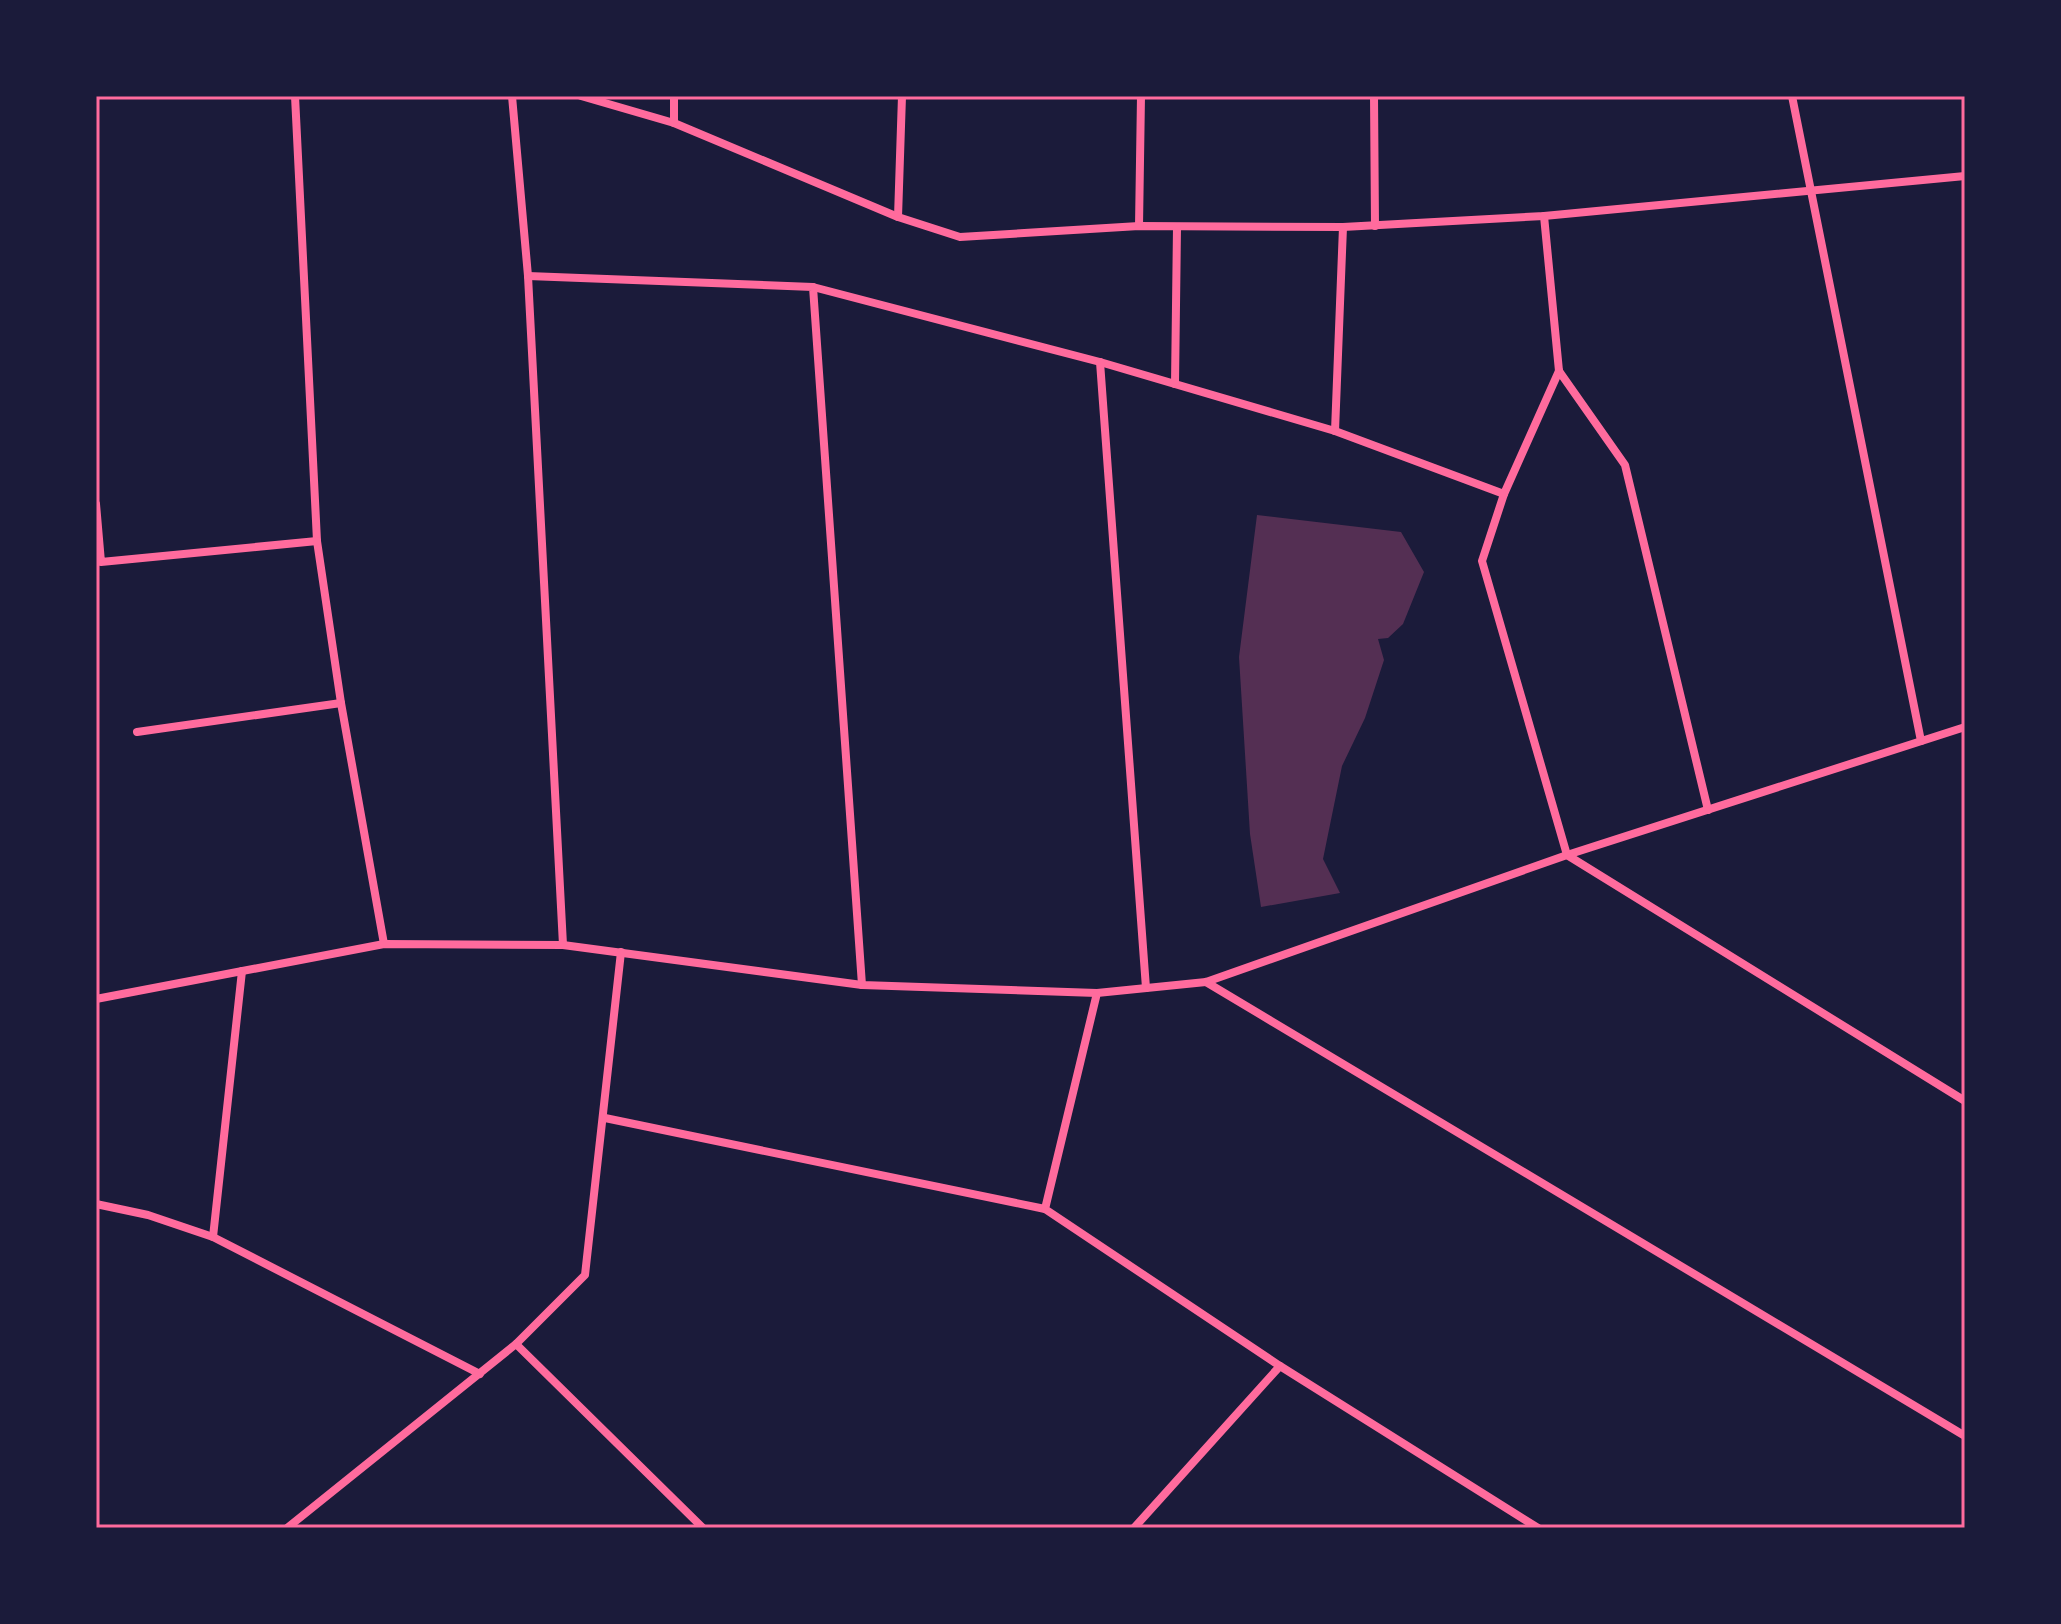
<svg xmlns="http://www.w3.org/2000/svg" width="2061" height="1624" viewBox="0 0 2061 1624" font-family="Helvetica,sans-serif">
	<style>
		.building { fill: #542f53 }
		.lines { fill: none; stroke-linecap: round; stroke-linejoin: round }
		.minor { stroke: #ff6b9d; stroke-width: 8 }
		.neatline { fill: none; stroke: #ff6b9d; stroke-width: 3 }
	</style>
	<rect width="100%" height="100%" fill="#1b1b3a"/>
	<path class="building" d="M1257,515l144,17 23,40 -21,52 -15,14 -10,1 6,21 -19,58 -23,48 -19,93 17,34 -79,14 -11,-73 -11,-177z"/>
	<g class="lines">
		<g class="minor">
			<path d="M295,96l22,445 24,162 43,241"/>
			<path d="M512,96l16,180 35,669"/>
			<path d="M581,96l93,27 224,94 62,20 179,-11 204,1 201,-11 421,-40"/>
			<path d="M1374,96l1,130"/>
			<path d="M1792,96l129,645"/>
			<path d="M674,123v-27"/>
			<path d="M1544,216l15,155 66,94 83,345"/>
			<path d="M898,217l4,-121"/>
			<path d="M1139,226l2,-130"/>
			<path d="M528,276l285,11 49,698"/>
			<path d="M813,287l287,75 235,69 169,63 -22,67 85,294 398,246"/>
			<path d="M1100,362l46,626"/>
			<path d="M1175,384l2,-157"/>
			<path d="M1335,431l8,-204"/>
			<path d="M1504,494l55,-123"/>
			<path d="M96,504l5,58 216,-21"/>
			<path d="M137,732l204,-29"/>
			<path d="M1206,982l759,454"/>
			<path d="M96,999l288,-55 179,1 299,40 235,8"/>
			<path d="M605,1118l440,91"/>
			<path d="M96,1204l52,11 65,22 267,137"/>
			<path d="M213,1237l29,-266"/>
			<path d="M516,1344l187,184"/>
			<path d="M287,1528l229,-184 69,-69 36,-323"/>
			<path d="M1134,1528l146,-162"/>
			<path d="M1538,1528l-258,-162 -235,-157 52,-216 109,-11 361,-127 398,-128"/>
		</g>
	</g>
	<rect width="2061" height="1624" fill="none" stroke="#1b1b3a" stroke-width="196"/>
	<rect x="98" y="98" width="1865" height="1428" class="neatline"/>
</svg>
